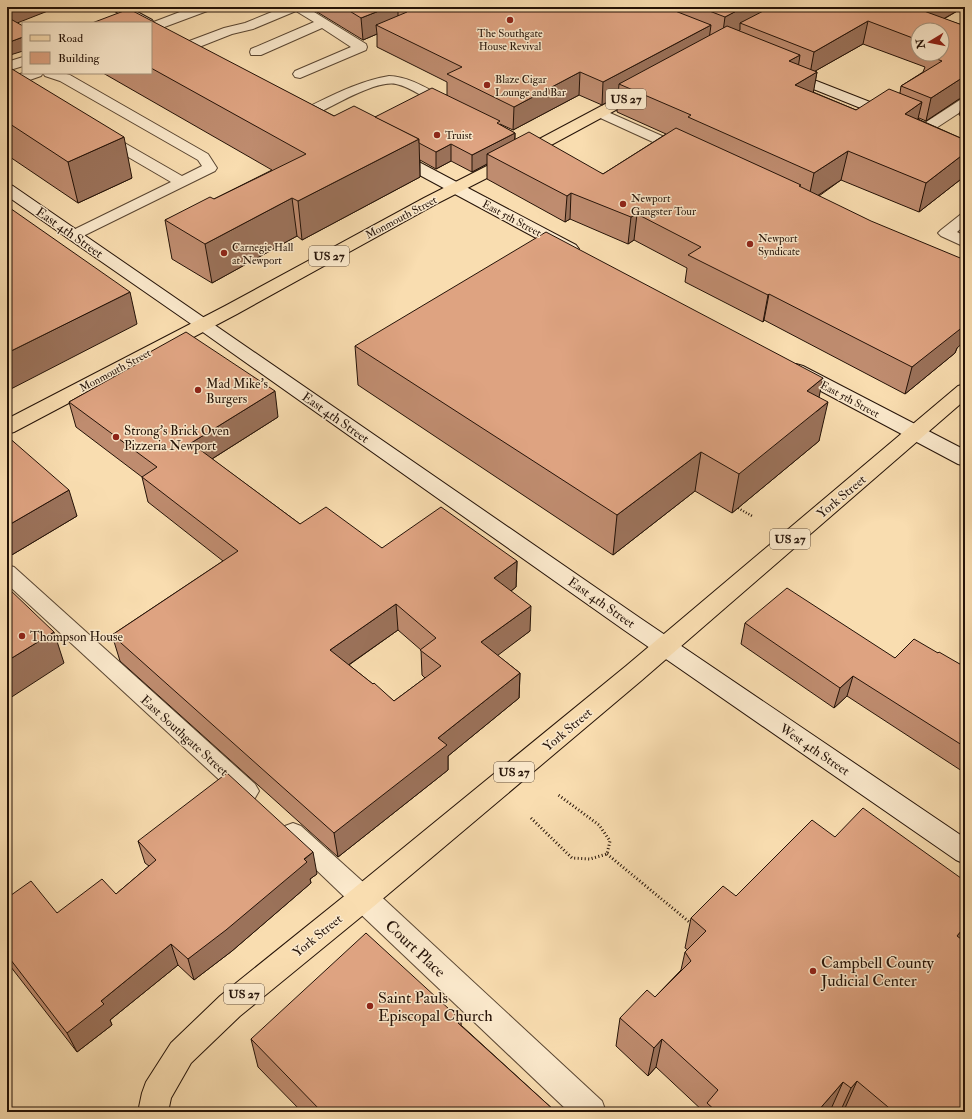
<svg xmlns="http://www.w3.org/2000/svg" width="972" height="1119" viewBox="0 0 972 1119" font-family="'IM FELL Double Pica',serif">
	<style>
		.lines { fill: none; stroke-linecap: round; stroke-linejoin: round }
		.lane-casing { stroke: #594531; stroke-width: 2 }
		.street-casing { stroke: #594531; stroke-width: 2 }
		.secondary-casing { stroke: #241207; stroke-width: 2 }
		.primary-casing { stroke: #241207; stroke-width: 2 }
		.path-far1 { stroke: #241207; stroke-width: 2.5; stroke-dasharray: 1 2; stroke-linecap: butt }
		.path { stroke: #241207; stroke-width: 3; stroke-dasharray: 1 2.5; stroke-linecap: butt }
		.lane { fill: #fbe9cc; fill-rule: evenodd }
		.street { fill: #fbe9cc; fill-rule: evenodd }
		.secondary { fill: #fbe9cc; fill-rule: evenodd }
		.primary { fill: #f9ddb0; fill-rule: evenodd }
		.wall { fill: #bf8c6f; stroke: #241207; fill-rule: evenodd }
		.shaded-wall { fill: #9b725a; stroke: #241207 }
		.building { fill: #dea381; stroke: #241207; fill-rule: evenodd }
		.poi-dot { fill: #8f2418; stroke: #fbe9cc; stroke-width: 1.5 }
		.labels { text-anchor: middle; stroke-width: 3; stroke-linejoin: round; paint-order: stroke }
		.far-poi-label { font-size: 11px; fill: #241207; stroke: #fbe9cc; text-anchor: start }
		.far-street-label { font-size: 11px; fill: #241207; stroke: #fbe9cc }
		.shield { fill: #fbe9cc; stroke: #645242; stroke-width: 1 }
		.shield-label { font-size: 12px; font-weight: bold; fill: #241207 }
		.street-label { font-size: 13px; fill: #241207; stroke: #fbe9cc }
		.poi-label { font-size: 13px; fill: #241207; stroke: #fbe9cc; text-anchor: start }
		.near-street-label { font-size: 16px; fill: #241207; stroke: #fbe9cc }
		.near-poi-label { font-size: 16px; fill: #241207; stroke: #fbe9cc; text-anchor: start }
	</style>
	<rect width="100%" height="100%" fill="#f9ddb0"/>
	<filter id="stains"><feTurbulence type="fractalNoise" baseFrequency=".005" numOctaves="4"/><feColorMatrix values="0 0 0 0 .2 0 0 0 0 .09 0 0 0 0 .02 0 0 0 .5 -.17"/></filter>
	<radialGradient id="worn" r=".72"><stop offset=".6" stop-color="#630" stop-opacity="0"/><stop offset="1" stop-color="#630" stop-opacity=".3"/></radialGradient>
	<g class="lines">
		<defs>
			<g id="lane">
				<path d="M284,7h22l60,37 1,3 -1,3 -66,28 -5,-1 -2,-3 2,-3 56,-24 -29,-19 -61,27h-10l-1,-3 1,-3 63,-27 -18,-11 -43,18 -21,5 -38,15h-10l-1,-3 1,-3 40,-15 21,-5z"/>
				<path d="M43,73h20l7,2 138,79 9,14 -2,3 -136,67 -5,2 -5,-2 -3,-3 3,-3 102,-50 -72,-42 -2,-3 2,-3 5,-1 5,1 73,42 20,-10 -4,-6 -138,-79 -15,-5z"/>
				<path d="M389,76c24,1 43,16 64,26l2,3 -2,3h-10c-14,-7 -32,-21 -47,-24 -20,-4 -61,21 -80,30l-5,1 -5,-1 -2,-3 2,-3c27,-13 53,-27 83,-32z"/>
				<path d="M965,99v10l-35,23 -5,1 -5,-1 -2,-3 2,-3 40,-26z"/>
				<path d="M601,109l86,38 2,3 -2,3 -5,1 -5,-1 -81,-37 -2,-3 2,-3z"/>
				<path d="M965,213v12l-8,7 8,4v11l-24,-11 -3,-3 3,-3 19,-15z"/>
				<path d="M7,565l7,2 241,217 4,7 -4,7 -8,3 -8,-3 -232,-214z"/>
				<path d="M293,823l8,3 71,64 3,8 -3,8 -9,3 -9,-3 -69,-66 -4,-7 4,-7z"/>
			</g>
			<g id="street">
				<path d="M193,7h19l-2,3 -59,22v-9z"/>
				<path d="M23,57v9l-16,5v-9z"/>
				<path d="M23,73h20l-2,3 -34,12v-9z"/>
				<path d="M363,886l10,3 229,212 4,11h-37l-216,-205 -4,-9 4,-9z"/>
			</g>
			<g id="secondary">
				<path d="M111,7h17l24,13 2,3 -3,3v-3h-14l-24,-13z"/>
				<path d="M786,69l112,44 3,3 -3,3 -5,2 -5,-2 -107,-43 -2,-3 2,-3z"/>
				<path d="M394,150l6,2 176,93 3,4 -3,4 -6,1 -6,-1 -176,-95 -2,-3 2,-3z"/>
				<path d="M7,184l6,2 627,432 325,220v26l-9,-4 -332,-230 -427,-302 -190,-132z"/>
				<path d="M796,364l7,2 162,84v16l-7,-2 -169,-90 -3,-4 3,-4z"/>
			</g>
			<g id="primary">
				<path d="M644,85l5,1 2,3 -2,3 -109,59 -104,53 -199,110 -223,118 -7,2v-15l218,-113 199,-108 104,-53 111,-59z"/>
				<path d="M965,384v16l-323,280 -269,227 -133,109 -49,47 -20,35 -3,14h-30l4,-19 4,-11 25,-39 49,-47 133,-107 273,-223 332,-280z"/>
			</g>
		</defs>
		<use href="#lane" class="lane-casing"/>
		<use href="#street" class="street-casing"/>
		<use href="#secondary" class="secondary-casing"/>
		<use href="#primary" class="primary-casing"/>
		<path class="path-far1" d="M738,508l14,8"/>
		<g class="path">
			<path d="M531,818l41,40 18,1 17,-5 3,-13 -11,-16 -42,-31"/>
			<path d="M607,854l86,71"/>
		</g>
		<use href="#lane" class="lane"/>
		<use href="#street" class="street"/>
		<use href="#secondary" class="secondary"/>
		<use href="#primary" class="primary"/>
	</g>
	<g class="wall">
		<path d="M309,7h655l-20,12 21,7v91l-6,-2 5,-17 -5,1 -33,22 -7,-3 -1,1 47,21v36l-46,36 -78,-32 -22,16 138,152 -2,5 -50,41 -141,-74 -1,2 -78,-40 2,-14 -53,-28 -6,4 -58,-25 -5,3 -78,-43v-15l-15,8 -21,-11 -15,8 -16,-9v17l-118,63 -5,-4 -85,47 -40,-24 -7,-39 49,-21 58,-29 -169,-97h48v-50l183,93 41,1 72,-22v-13l-70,-35v-13l-14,6zM918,30h24v24h-24zM863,44l62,23 -2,5 -22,14 -1,7 -44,17 -43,-18 4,-20 -2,-1zM579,95l23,10 16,-9 -1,16 49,22 -63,40 -88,-34v-7l-15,-8v-1l13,6z"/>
		<path d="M7,66l125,112 -54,25 -71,-48z"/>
		<path d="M355,346l464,51v44l-87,72 -37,-22 -82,64 -255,-170z"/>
		<path d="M141,357l137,60 -66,42 88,65 82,24 135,13 -1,26 -5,4 19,40 -33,24 23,18 -1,25 -71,58v14l-110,87 -218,-196 -8,-26 111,-74 -75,-59 -6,-25 -66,-50 -7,-25 73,-41zM398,630l23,20 1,25 3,3 -31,23 -45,-36z"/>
		<path d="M7,436l70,80 -67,40 -3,-3z"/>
		<path d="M745,623l150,35 43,-5 27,14v106l-118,-77 -13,12 -93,-64z"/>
		<path d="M835,837l130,44v57l-2,3 2,171h-116l-4,-4 -4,4h-6l-4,-3 -3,3h-124l-48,-45 -8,9 -32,-30 4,-28 35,-21 26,-27 4,-18 3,-2 -3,-2 6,-30 45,-22z"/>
		<path d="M138,841l179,33 -7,5 1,4 -79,68 -38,29 -16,-15 -68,55 2,5 -35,27 -70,-90v-64l50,15 59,-19 33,-28 -4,-3z"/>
		<path d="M462,1026l94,86h-254l-44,-45 -7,-28z"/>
	</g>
	<g class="shaded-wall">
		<path d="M24,7h34l-51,20v-14z"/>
		<path d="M389,7h9v19l-22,-1 1,9 -14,6 -2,-22z"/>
		<path d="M744,7h37l-41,16v7l-18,9 3,-22z"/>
		<path d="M931,7h33l-40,23v-19z"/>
		<path d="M868,21l-5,23 -53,30 4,-22z"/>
		<path d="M711,25l-3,22 -89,37 -1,12 -16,9 1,-23z"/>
		<path d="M23,37v14l-16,5v-13z"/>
		<path d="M800,55l-4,27 -7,-21z"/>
		<path d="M580,72l-1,23 -66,35 1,-23z"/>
		<path d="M817,72l-5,28 -17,-15z"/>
		<path d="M965,76v17l-1,5 -5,1 -33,22 5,-23z"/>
		<path d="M922,102l-7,29 -10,-17z"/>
		<path d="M515,133l-1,17 -27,4v10l-15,8v-17z"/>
		<path d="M124,137l8,41 -54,25 -10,-41z"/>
		<path d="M419,139l1,38 -118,63 -4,-39z"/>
		<path d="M451,144v17l-15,8v-17z"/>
		<path d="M848,151l-7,29 -33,22 6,-29z"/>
		<path d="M965,153v23l-46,36 7,-29z"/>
		<path d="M571,193l-1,26 -5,3 2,-26z"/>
		<path d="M292,198l5,38 -85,47 -7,-39z"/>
		<path d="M637,214l-3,26 -6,4 3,-27z"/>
		<path d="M130,292l7,32 -130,67v-38z"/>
		<path d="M769,294l-5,26 -1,2 5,-27z"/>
		<path d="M965,321v20l-8,7 -2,5 -50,41 7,-27z"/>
		<path d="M823,378l-7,34 12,-10 -9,39 -87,72 7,-39 68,-83z"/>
		<path d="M275,391l3,26 -82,52 -5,-26z"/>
		<path d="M701,452l-6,39 -82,64 4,-40z"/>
		<path d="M69,490l8,26 -67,40 -3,-8v-22z"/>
		<path d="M517,561l-1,26 -22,17v-26z"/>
		<path d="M396,604l2,26 -64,45 -4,-25z"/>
		<path d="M531,606l-1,25 -49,37v-26z"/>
		<path d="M54,632l10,31 -57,37v-39z"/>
		<path d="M520,673l-1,25 -71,58v14l-110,87 -4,-24 104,-95z"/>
		<path d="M853,676l-6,20 -13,12 6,-20z"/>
		<path d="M313,852l4,22 -7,5 1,4 -79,68 -38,29 -6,-21z"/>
		<path d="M965,926v12l-23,28 15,-30z"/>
		<path d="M171,944l7,21 -68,55 2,5 -35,27 -10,-19 34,-32z"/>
		<path d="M461,1020l1,28 -4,-25z"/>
		<path d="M662,1039l-6,28 -8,9 6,-28z"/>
		<path d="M857,1081l-12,27 -4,4h-1l11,-24z"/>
		<path d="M843,1082l-12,27 -3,3h-11z"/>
	</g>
	<g class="building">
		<path d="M7,7h17l-17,6z"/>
		<path d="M343,7h46l-28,11z"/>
		<path d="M409,7h256l46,18 -108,57 -23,-10 -66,35 -67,-33 15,-7 -86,-42 31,-13 2,-3z"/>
		<path d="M699,7h45l-19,10z"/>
		<path d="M771,7h160l-7,4 41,15v50l-34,22 -30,-12 41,-25 -15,-6 2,-1h13v-24h-24v10l-50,-19 -54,31 -74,-29z"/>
		<path d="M129,9l205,107 20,-10 65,33 -121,62 -6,-3 -87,46 -40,-24 45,-23 4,2 92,-45 -155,-86v-45h-59z"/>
		<path d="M7,17l16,9v11l-16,6z"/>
		<path d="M727,26l73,29 -11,6 28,11 -22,13 61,25 33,-21 33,13 -17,12 60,26v13l-39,30 -78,-32 -34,22 -126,-56 3,-2 -72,-31z"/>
		<path d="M7,66l117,71 -56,25 -61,-40z"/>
		<path d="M432,88l68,33 -3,2 18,10 -43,22 -21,-11 -15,8 -17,-9v-4l-44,-22z"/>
		<path d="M676,128l125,57 -2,1 72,35 94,39v61l-4,4 3,1 -52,41 -143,-73 -1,1 -80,-40 13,-8 -64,-33 -6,3 -60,-24 -4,3 -80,-42 42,-22 74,42z"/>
		<path d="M7,206l123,86 -123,61z"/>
		<path d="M546,232l277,146 -16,13 21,11 -89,72 -38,-22 -84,63 -262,-169z"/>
		<path d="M186,332l89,59 -84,52 109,81 26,-17 56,41 59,-41 76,54 -23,17 37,28 -50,36 39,31 -82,65 9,7 -113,88 -222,-198 126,-84 -96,-74 15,-10 -88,-65 75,-42 -3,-3zM396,604l40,34 -16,12 21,16 -47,35 -20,-18 -1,1 -43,-34z"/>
		<path d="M7,436l62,54 -62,36z"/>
		<path d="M7,587l47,45 -47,29z"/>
		<path d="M787,588l108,70 19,-19 24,14 1,-1 26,15v80l-112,-71 -13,12 -95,-65z"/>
		<path d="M227,773l86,79 -9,7 3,3 -81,68 -38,29 -17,-15 -70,57 3,3 -37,29 -60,-78v-57l24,-17 26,32 45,-34 14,15 40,-34 -18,-19z"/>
		<path d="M863,808l102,73v45l-8,10 8,6v170h-71l-37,-31 -6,7 -8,-6 -26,30h-100l-10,-9 11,-13 -56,-51 -8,9 -34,-30 27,-28 8,7 36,-36 -6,-9 21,-21 -15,-13 32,-32 13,10 76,-76 23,17z"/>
		<path d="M366,933l95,87 -3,3 98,89h-234l-71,-73z"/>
	</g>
	<g class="poi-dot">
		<circle cx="510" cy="20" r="4"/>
		<circle cx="487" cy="85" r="4"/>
		<circle cx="437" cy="135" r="4"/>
		<circle cx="623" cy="204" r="4"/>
		<circle cx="750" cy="244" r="4"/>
		<circle cx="224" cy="253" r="4"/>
		<circle cx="198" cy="390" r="4"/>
		<circle cx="116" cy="437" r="4"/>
		<circle cx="22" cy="636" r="4"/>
		<circle cx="813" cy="971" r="4"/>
		<circle cx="370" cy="1006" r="4"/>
	</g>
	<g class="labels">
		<g class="far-poi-label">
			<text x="510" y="37" text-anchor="middle">The Southgate<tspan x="510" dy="13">House Revival</tspan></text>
			<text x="495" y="83">Blaze Cigar<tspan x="495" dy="13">Lounge and Bar</tspan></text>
			<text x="445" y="139">Truist</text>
			<text x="631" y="202">Newport<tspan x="631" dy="13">Gangster Tour</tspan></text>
			<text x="758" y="242">Newport<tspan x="758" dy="13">Syndicate</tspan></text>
			<text x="232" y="251">Carnegie Hall<tspan x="232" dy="13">at Newport</tspan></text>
		</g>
		<g class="far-street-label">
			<text transform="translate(401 217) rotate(-28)" y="4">Monmouth Street</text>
			<text transform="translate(512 218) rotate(28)" y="4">East 5th Street</text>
			<text transform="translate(115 370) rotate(-28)" y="4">Monmouth Street</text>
			<text transform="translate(850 399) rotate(28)" y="4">East 5th Street</text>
		</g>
		<g class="shield">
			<rect x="606" y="89" width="40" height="20" rx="3"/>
			<rect x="309" y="246" width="40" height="20" rx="3"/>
			<rect x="770" y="529" width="40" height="20" rx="3"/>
			<rect x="494" y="762" width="40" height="20" rx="3"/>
			<rect x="224" y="984" width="40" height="20" rx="3"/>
		</g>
		<g class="shield-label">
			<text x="626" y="103">US 27</text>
			<text x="329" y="260">US 27</text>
			<text x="790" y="543">US 27</text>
			<text x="514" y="776">US 27</text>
			<text x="244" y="998">US 27</text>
		</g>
		<g class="street-label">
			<text transform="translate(70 232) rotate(35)" y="5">East 4th Street</text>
			<text transform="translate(336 417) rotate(35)" y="5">East 4th Street</text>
			<text transform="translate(841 496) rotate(-40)" y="5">York Street</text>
			<text transform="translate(602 602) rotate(35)" y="5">East 4th Street</text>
			<text transform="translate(567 729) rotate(-40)" y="5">York Street</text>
			<text transform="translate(185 735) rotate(42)" y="5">East Southgate Street</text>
			<text transform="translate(815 749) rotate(34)" y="5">West 4th Street</text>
			<text transform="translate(317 935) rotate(-39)" y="5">York Street</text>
		</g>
		<g class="poi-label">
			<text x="206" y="388">Mad Mike’s<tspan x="206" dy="15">Burgers</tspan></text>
			<text x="124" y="435">Strong’s Brick Oven<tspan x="124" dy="15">Pizzeria Newport</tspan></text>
			<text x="30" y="641">Thompson House</text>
		</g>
		<g class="near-street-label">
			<text transform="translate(416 948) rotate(43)" y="6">Court Place</text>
		</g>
		<g class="near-poi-label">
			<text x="821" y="968">Campbell County<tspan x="821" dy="18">Judicial Center</tspan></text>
			<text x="378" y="1003">Saint Pauls<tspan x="378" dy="18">Episcopal Church</tspan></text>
		</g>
	</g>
	<rect width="972" height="1119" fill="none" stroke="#f9ddb0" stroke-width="24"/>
	<rect x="8" y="8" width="956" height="1103" fill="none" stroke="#241207" stroke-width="2"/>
	<rect x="12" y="12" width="948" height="1095" fill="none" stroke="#241207"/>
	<rect x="22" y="22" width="130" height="52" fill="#fbe9cc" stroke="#a5937d"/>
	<rect x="30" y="35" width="20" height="6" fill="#f9ddb0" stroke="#a5937d"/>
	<text x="58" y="42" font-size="12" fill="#241207">Road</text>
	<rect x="30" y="52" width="20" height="12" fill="#dea381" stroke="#a5937d"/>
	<text x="58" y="62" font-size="12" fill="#241207">Building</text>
	<g transform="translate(930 42) rotate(260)"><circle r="19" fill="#fbe9cc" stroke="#a5937d"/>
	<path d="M0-3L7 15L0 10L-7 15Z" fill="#8f2418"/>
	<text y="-6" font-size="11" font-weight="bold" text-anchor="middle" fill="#241207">N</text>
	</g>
	<rect width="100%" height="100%" filter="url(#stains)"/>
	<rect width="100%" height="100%" fill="url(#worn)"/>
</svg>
